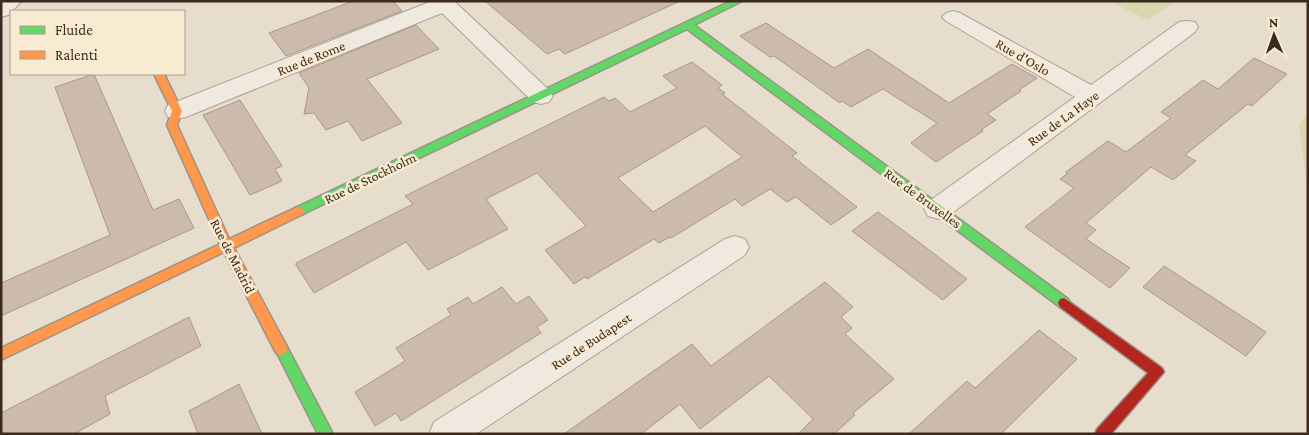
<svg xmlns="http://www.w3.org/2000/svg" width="1309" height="435" viewBox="0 0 1309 435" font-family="'Crimson Pro',serif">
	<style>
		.green { fill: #dad6ae }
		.building { fill: #ccbbad; stroke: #a8988c; fill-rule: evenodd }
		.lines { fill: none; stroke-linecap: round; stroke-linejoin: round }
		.street-casing { stroke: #aca296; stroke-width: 2 }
		.fast-casing { stroke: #9c9286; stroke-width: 3 }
		.slow-casing { stroke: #9c9286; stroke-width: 3 }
		.jam-casing { stroke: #9c9286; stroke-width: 3 }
		.street { fill: #efe9df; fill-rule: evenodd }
		.fast { fill: #63d668; fill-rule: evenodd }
		.slow { fill: #ff974d; fill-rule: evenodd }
		.jam { fill: #b3261e; fill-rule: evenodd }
		.labels { text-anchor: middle; stroke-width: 5; stroke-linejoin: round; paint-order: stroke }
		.street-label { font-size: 14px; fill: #3c2a1d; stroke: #f9ebd2 }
	</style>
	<rect width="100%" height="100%" fill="#e7ddcd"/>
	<g class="green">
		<path d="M1110,1h67l-29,19z"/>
		<path d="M1308,112v81l-9,-67z"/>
	</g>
	<g class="building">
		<path d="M353,1h40l9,10 -116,45 -17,-23z"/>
		<path d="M485,1h195l-115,53 -6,-5 -12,5z"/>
		<path d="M766,23l68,45 34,-19 81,54 63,-39 25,14 -18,12 2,1 -34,23 9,6 -15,10 2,1 -47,31 -25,-19 26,-20 -54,-34 -32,18 -9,-6 -2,2 -66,-47 -4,1 -30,-21z"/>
		<path d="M416,25l23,24 -72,30 35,44 -40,18 -14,-20 -22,9 -12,-17 -10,1 5,-26 -10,-15z"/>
		<path d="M1254,58l33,16 -35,32 -4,-2 -63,51 11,6 -23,19 -22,-13 -65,56 10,7 -10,9 44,29 -20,20 -85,-61 49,-39 -14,-9 7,-5 -1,-2 42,-31 18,11 45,-34 -10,-6 42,-32 15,9z"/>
		<path d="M692,62l30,23 -4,3 7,5 -3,1 75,59 -5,3 65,51 -26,18 -35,-28 -9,5 -17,-13 -28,17 -7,-7 -64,39 -1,-1 -11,6 -5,-4 -67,40 -2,-2 -11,7 -29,-34 41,-24 -49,-53 -51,26 22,30 -80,41 -22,-28 -92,51 -18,-28v-2l117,-59 -8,-8 199,-99 5,4 6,-3 15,14 47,-24 -14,-12zM705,126l37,31 -89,55 -35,-34z"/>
		<path d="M94,74l59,136 26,-11 15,29 -193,88v-33l109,-48 -55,-148z"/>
		<path d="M240,100l42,66 -7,3 7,12 -32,14 -47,-80z"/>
		<path d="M878,212l42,31 47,36 -24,21 -91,-69z"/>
		<path d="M1164,266l102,66 -20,24 -103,-69z"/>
		<path d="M825,282l28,25 -12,10 11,11 -7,6 49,45 -41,34 2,2 -21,19h-36l15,-15 -44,-43 -69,53 -20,-25 -39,30h-77l128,-90 19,22z"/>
		<path d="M502,287l14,17 13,-8 19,24 -11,7 4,6 -140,88 -5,-8 -21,13 -20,-34 50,-31 -9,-13 55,-33 -4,-6 21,-12 5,7z"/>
		<path d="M189,317l12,29 -96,50 5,18 -36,20h-73v-21z"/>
		<path d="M1039,330l38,29 -76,75h-92l58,-53 8,7z"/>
		<path d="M239,384l23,50h-64l-9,-23z"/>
	</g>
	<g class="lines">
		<defs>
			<g id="street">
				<path d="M1,1h21l-14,14 -7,2z"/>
				<path d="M432,1h22l95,89 4,6 -4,6 -8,2 -8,-2 -91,-89 -256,104 -9,2 -9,-2 -3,-6 3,-6z"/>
				<path d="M953,11l7,2 131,72 88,-63 8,-1 8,1 3,5 -3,5 -247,184 -10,3 -10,-3 -4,-7 4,-7 147,-105 -129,-76 -4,-4 4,-4z"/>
				<path d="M735,236l10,3 4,8 -4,8 -269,179h-47l5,-12 291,-183z"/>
			</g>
			<g id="fast">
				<path d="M731,1h11l-48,24 374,274 2,4 -2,4 -4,1 -4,-1 -373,-278 -384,185 -4,1 -6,-4 2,-3z"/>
				<path d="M281,343l5,2 47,89h-15l-43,-85 1,-4z"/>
			</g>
			<path id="slow" d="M154,74h10l18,37 -5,14 52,114 66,-31 4,-1 6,4 -2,3 -69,34 52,97 1,4 -1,4 -5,2 -5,-2 -52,-101 -223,108v-12l219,-104 -53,-119 5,-14z"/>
			<path id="jam" d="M1064,298l98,70 2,4 -53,62h-16l2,-5 51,-56 -88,-66 -2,-4 2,-4z"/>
		</defs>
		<use href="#street" class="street-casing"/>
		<use href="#fast" class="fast-casing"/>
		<use href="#slow" class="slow-casing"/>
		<use href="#jam" class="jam-casing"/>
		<use href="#street" class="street"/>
		<use href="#fast" class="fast"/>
		<use href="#slow" class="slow"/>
		<use href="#jam" class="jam"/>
	</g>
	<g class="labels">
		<g class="street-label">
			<text transform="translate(1023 57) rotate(30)" y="5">Rue d'Oslo</text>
			<text transform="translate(311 58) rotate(-22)" y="5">Rue de Rome</text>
			<text transform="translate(1063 118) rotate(-36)" y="5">Rue de La Haye</text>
			<text transform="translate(370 178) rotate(-26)" y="5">Rue de Stockholm</text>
			<text transform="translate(923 198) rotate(36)" y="5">Rue de Bruxelles</text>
			<text transform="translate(233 256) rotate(63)" y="5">Rue de Madrid</text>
			<text transform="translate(591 341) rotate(-33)" y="5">Rue de Budapest</text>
		</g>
	</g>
	<rect width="1309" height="435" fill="none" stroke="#3c2a1d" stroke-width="5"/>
	<rect x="10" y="10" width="175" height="65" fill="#f9ebd2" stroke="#ad9e8a"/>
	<rect x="20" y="26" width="25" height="8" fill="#63d668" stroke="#ad9e8a"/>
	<text x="55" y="35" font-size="15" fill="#3c2a1d">Fluide</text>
	<rect x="20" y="51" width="25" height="8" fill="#ff974d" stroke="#ad9e8a"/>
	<text x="55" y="60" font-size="15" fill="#3c2a1d">Ralenti</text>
	<g transform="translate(1274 35) rotate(358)" stroke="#f9ebd2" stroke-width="4" paint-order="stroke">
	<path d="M0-4L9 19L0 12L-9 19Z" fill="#3c2a1d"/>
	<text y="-8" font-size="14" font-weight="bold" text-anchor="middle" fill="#3c2a1d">N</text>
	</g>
</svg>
